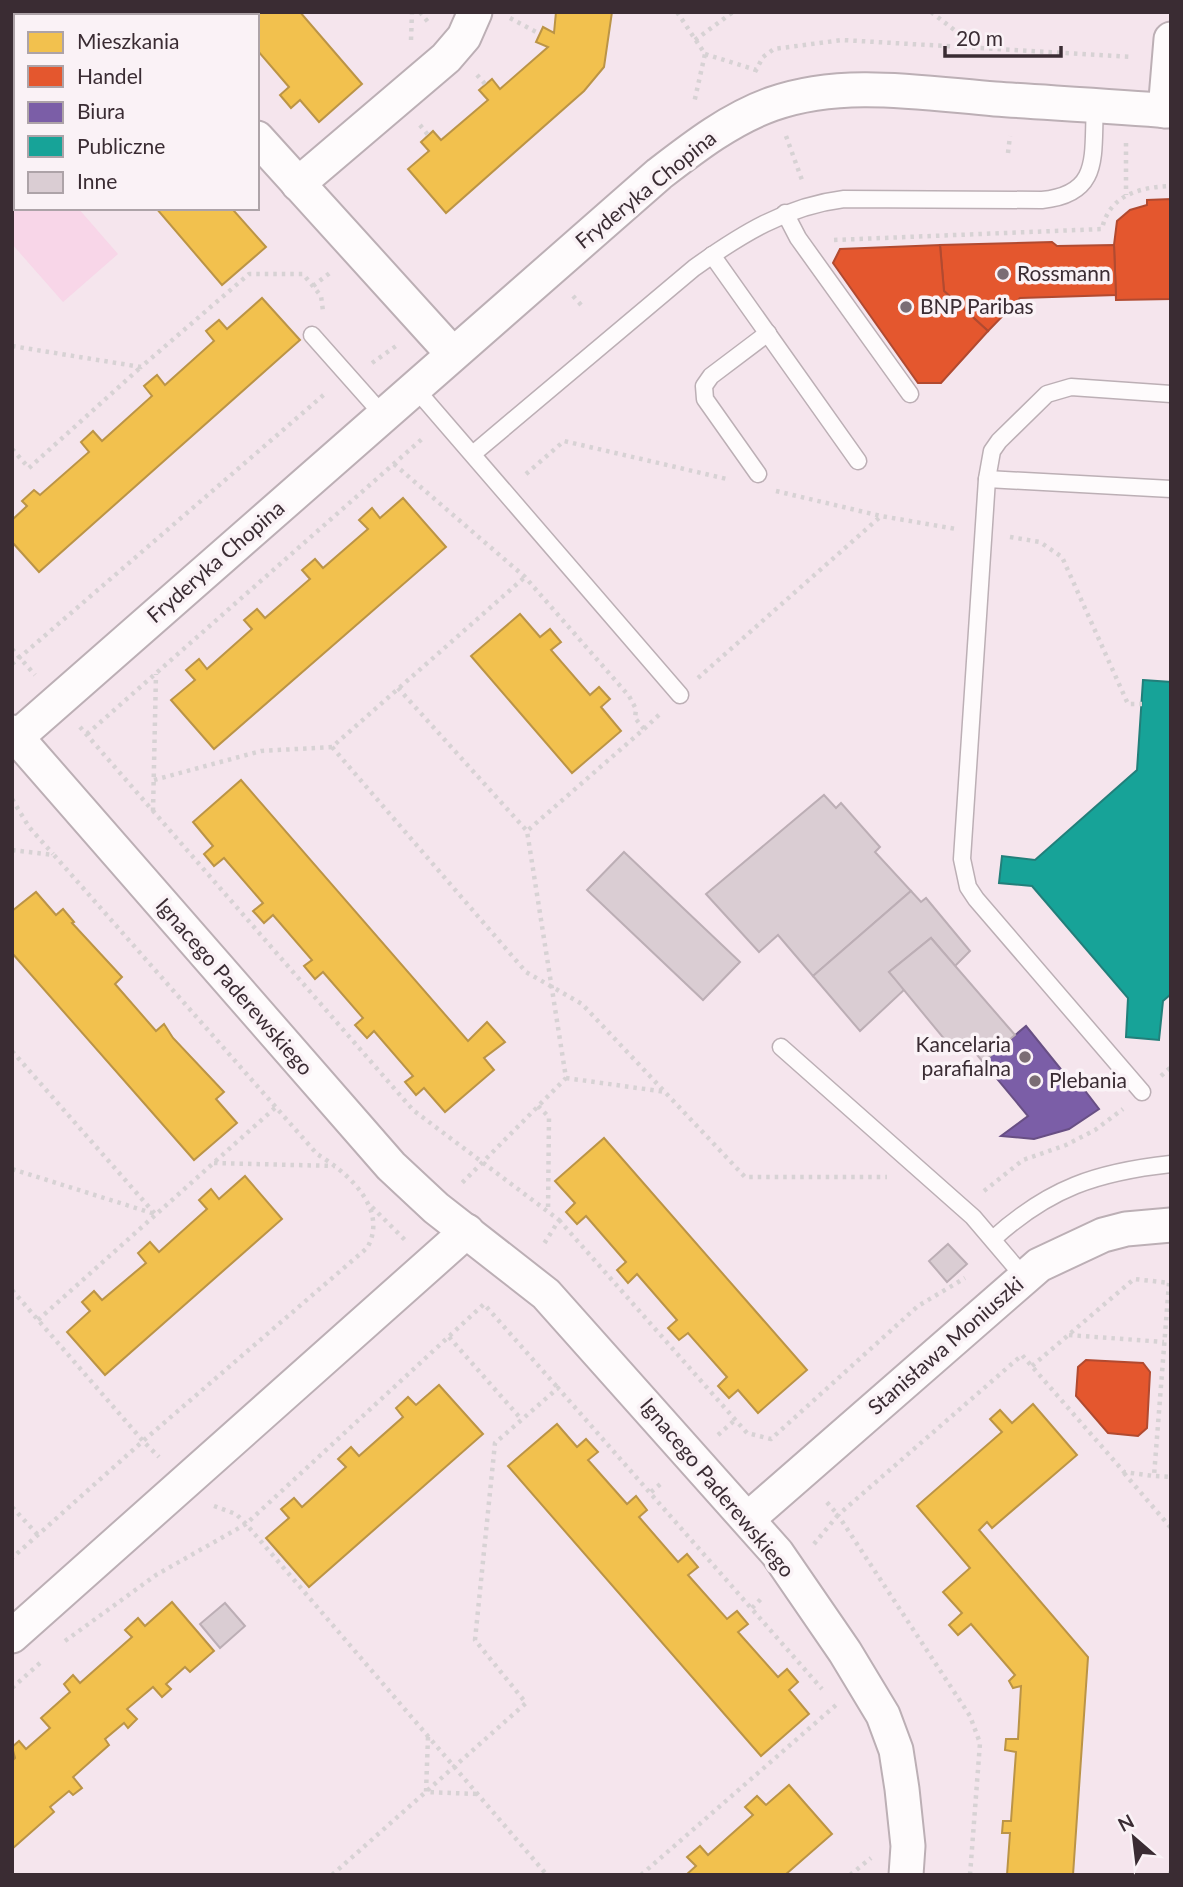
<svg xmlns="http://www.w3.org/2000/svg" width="1183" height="1887" viewBox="0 0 1183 1887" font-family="Lato,sans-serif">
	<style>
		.green { fill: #f8d6e8 }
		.homes { fill: #f2c14e; stroke: #bb9446; stroke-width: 2 }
		.shops { fill: #e4572e; stroke: #b14a30; stroke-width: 2 }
		.offices { fill: #7b5ea7; stroke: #684f84; stroke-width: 2 }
		.public { fill: #17a398; stroke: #227f7a; stroke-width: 2 }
		.building { fill: #dacdd3; stroke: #bcaeb5; stroke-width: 2 }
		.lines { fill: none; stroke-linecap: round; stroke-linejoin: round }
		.service-casing { stroke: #bcafb5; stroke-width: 19 }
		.minor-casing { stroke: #bcafb5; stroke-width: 37 }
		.path { stroke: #d7d2d4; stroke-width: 4.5; stroke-dasharray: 3.5 5; stroke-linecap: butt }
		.service { stroke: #fefbfc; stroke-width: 16 }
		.minor { stroke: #fefbfc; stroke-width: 33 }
		.poi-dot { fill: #7b6d74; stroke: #faf2f6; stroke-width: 2.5 }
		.labels { text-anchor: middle; stroke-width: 7; stroke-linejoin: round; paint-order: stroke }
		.street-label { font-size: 21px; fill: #3a2c33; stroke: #faf2f6 }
		.poi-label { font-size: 21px; fill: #3a2c33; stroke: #faf2f6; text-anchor: start }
	</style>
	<rect width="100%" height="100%" fill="#f5e5ed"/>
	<path class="green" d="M16,170v38h62l40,46 -55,48 -51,-58v-71z"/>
	<g class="homes">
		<path d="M224,12h76l62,72 -43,38 -19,-22 -9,8 -11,-13 9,-8 -32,-37v-34h-30z"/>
		<path d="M556,12h56l-8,55 -20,24 -138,122 -38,-44 21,-18 -8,-9 12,-11 8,9 47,-40 -9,-10 13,-11 8,10 48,-42 -12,-5 7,-15 11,6z"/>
		<path d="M156,208h82l-4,3 32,36 -44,38z"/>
		<path d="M262,298l38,42 -261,232 -27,-30v-22l15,-14 -5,-5 12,-11 6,5 49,-43 -8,-10 12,-11 9,10 50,-45 -8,-10 13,-11 8,10 49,-44 -8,-10 13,-11 8,9z"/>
		<path d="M403,498l43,49 -232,202 -43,-49 24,-20 -9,-10 13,-11 8,10 45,-40 -8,-9 13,-11 8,9 45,-39 -8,-9 13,-11 8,9 45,-39 -9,-9 13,-12 8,10z"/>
		<path d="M520,614l20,23 10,-8 11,13 -10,8 39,45 9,-8 11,12 -9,8 20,24 -49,42 -101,-117z"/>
		<path d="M241,780l227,261 19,-19 18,20 -21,16 10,12 -49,42 -21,-24 -8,7 -11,-13 8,-6 -39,-45 -7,7 -12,-13 8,-7 -40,-46 -8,7 -11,-13 8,-6 -39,-45 -9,8 -11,-12 10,-8 -39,-45 -10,8 -10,-12 9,-8 -20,-24z"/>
		<path d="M36,892l20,23 7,-6 11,13 -2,1 50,54 -7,7 41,47 8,-7 9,14 51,54 -8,7 21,24 -43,37 -182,-207v-42z"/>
		<path d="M604,1138l203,232 -49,43 -20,-23 -9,8 -11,-12 9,-9 -39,-44 -9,7 -11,-12 9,-8 -40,-46 -9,9 -11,-13 9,-8 -40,-46 -9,8 -11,-12 9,-9 -20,-22z"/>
		<path d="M245,1176l37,43 -177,156 -38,-43 23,-21 -8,-9 12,-11 8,9 44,-37 -8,-10 12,-11 9,10 48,-43 -8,-9 12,-11 8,10z"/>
		<path d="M439,1385l44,49 -174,153 -43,-49 23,-20 -8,-9 13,-11 8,9 44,-40 -8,-8 13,-12 8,9 44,-39 -7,-9 12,-11 8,8z"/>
		<path d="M1033,1404l44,51 -85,73 -5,-6 -8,8 109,127 -15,218h-66l3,-42h-8l1,-12h8l5,-69 -11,-2 1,-11h12l3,-53 -8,2 -4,-7 6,-6 -44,-51 -13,11 -9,-10 13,-12 -19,-21 27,-24 -53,-62 85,-74 -12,-13 10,-9 12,13z"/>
		<path d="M557,1424l20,23 9,-8 12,13 -10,8 39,44 9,-8 11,14 -8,7 39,45 9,-8 11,13 -10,8 39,44 10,-8 11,13 -10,8 40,45 9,-8 11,13 -9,8 20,24 -48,42 -253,-290z"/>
		<path d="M172,1602l42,49 -24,21 -5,-5 -19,17 5,5 -9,8 -9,-10 -26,22 10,10 -9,9 -4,-5 -19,16 4,6 -36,32 9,11 -9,7 -4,-4 -19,16 4,5 -42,37v-88l3,-3 -3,-11 7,-6 7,8 24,-21 -9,-10 29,-26 -6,-8 9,-9 7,8 52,-46 -7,-7 13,-12 7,8z"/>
		<path d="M789,1785l43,49 -47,41h-99l10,-9 -9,-9 13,-11 8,9 45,-40 -8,-8 12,-11 9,9z"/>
	</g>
	<g class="shops">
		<path d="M1171,199v100l-55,1 -2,-55 3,-24 13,-11 17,-5v-5z"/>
		<path d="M1052,242l5,4 57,-1 2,50 -96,3 -32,33 -44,-40 -4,-46z"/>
		<path d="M940,245l4,46 44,40 -47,52h-23l-85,-120 7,-14z"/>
		<path d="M1086,1360l57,3 7,9 -3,56 -9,8 -30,-3 -32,-37 2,-29z"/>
	</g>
	<path class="offices" d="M1026,1026l46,57 4,-4 23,30 -30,20 -35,10 -33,-3 27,-20 -45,-54z"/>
	<path class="public" d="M1143,680l28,2v312l-8,7 -4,39 -33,-3 2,-39 -96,-112 -33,-3 3,-27 33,4 102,-90z"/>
	<g class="building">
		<path d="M824,795l12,13 5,-5 39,44 -5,5 36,39 -98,85 -35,-41 -19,17 -53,-58z"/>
		<path d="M624,852l116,110 -37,38 -116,-110z"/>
		<path d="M911,891l10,11 5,-4 44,53 -15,15 -24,-28 -42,34 16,17 -45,42 -47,-55z"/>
		<path d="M931,938l84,97 -32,27 -15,-18 -13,8 -66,-80z"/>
		<path d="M948,1244l19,20 -20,18 -18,-21z"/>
		<path d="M225,1603l20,23 -25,22 -20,-24z"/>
	</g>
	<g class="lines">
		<defs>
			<g id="service">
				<path d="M785,213l13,25 112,156"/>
				<path d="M712,255l146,206"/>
				<path d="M312,335l71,80"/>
				<path d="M414,387l266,308"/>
				<path d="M474,453l220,-185c46,-33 92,-62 150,-69l198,1c60,-6 50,-45 53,-94"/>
				<path d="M758,474l-53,-75 -1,-13 7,-10 57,-43"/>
				<path d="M987,479l184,10"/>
				<path d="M781,1047l192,170 51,60"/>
				<path d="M1142,1092l-166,-193 -8,-12 -6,-28 25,-380 5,-28 7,-10 48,-47 24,-7 100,7"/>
				<path d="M993,1239c56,-51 104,-67 178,-75"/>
			</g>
			<g id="minor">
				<path d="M145,12l3,4"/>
				<path d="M1165,111l6,-72"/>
				<path d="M257,138l195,215"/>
				<path d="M298,184l148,-126 18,-21 11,-25"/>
				<path d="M12,732l379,434 45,42 110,86 231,259 68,99 38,63 13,35 6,39 6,57 -2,29"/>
				<path d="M17,737l642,-563c35,-27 71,-55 113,-70 70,-25 150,-11 223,-5 58,4 117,7 176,12"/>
				<path d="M749,1518l290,-253 64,-30 23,-6 45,-4"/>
				<path d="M12,1636l455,-405"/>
			</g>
		</defs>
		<use href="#service" class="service-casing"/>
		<use href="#minor" class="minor-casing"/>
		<g class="path">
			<path d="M420,12l8,10"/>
			<path d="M677,12l28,42 -11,49"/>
			<path d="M931,12l44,34"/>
			<path d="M71,16l3,-4"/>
			<path d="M510,18l30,16"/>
			<path d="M411,40l1,-28"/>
			<path d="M695,40l38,-28"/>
			<path d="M705,54l51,16"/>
			<path d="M755,72l8,-15 11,-8 68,-9 291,17"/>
			<path d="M12,74l4,-3"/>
			<path d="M477,75l9,10"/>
			<path d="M420,125l8,10"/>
			<path d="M12,129l4,-33"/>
			<path d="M786,136l16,44"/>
			<path d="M1126,143v52"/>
			<path d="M1008,153l2,-17"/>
			<path d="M12,161l4,4"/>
			<path d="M834,240l268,-11c7,-34 38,-42 69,-43"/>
			<path d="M313,286l18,-14"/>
			<path d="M573,296l9,10"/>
			<path d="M12,346l129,21 108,-93h54l18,22 2,15"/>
			<path d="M372,363l24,-17"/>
			<path d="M12,449l17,19 112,-101"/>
			<path d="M394,464l131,113 104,119 7,13 -1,9 9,11 -117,102"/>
			<path d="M526,474l38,-33 163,38"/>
			<path d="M776,491l105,25 75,13"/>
			<path d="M1010,537l30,5 22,15 66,147h14"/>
			<path d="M12,649l23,26"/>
			<path d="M12,664l315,-272"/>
			<path d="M698,678l182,-161"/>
			<path d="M398,688l129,143 39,247 -105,106"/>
			<path d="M80,727l333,383 146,110 -17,27"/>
			<path d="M644,729l17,-16"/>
			<path d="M87,734l335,-295"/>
			<path d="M332,747l194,225 56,32 163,173h142"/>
			<path d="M154,780l107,-29 71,-4 193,-170"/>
			<path d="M12,799l17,28 24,27"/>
			<path d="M153,811l3,-137"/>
			<path d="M12,850l42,5 263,299c32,19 72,56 50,94l-224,193 16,16"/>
			<path d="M12,1051l144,164"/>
			<path d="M1161,1076l10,-9"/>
			<path d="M566,1078l100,14"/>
			<path d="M538,1106l11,11 -1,95"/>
			<path d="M214,1163l121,3"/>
			<path d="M12,1169l143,45"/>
			<path d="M984,1191l39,-31 43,-15 29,-15 28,-21"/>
			<path d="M372,1207l33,33"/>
			<path d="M559,1220l188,213 24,6 147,-133 47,-28"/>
			<path d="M1169,1283l-15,193 17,1"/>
			<path d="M12,1290l131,151 -131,117"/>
			<path d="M38,1320l238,-213"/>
			<path d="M1069,1335l95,7"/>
			<path d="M449,1337l73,83"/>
			<path d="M1032,1366l102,-87 36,4"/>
			<path d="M718,1435l17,-15"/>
			<path d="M1124,1473l47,55"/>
			<path d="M651,1492l13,-11"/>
			<path d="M214,1506l22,8 10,10 301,351"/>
			<path d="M12,1507l26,28"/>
			<path d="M814,1544l24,-29 -13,-15"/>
			<path d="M752,1608l12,-12"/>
			<path d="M65,1641l91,-66 90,-51 238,-220 74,84"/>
			<path d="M12,1688l28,-25"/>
			<path d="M428,1737l-2,55 51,2"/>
			<path d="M332,1875l194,-172 -51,-63 20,-197 63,-55 264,301"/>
			<path d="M641,1875l195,-170"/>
			<path d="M850,1875l21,-17"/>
			<path d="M970,1875l10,-132 -10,-27 -132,-201 184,-160 102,117 30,4"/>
			<path d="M1170,1875l1,-7"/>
		</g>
		<use href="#service" class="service"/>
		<use href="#minor" class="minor"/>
	</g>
	<g class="poi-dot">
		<circle cx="1003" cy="274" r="7"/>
		<circle cx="906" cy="307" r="7"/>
		<circle cx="1025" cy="1057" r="7"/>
		<circle cx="1035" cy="1081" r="7"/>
	</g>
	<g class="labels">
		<g class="street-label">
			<text transform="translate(646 190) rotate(-39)" y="7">Fryderyka Chopina</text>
			<text transform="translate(216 562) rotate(-41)" y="7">Fryderyka Chopina</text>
			<text transform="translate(234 987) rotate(49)" y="7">Ignacego Paderewskiego</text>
			<text transform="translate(946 1346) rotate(-41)" y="7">Stanisława Moniuszki</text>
			<text transform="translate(717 1488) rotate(50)" y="7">Ignacego Paderewskiego</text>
		</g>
		<g class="poi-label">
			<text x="1017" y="281">Rossmann</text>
			<text x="920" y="314">BNP Paribas</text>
			<text x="1011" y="1052" text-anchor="end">Kancelaria<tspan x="1011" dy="24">parafialna</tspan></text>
			<text x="1049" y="1088">Plebania</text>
		</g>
	</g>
	<rect width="1183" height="1887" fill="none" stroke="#3a2c33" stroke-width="28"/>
	<rect x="14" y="14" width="245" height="196" fill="#faf2f6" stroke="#ada3a8" stroke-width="2"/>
	<rect x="28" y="32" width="35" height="21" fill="#f2c14e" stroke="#ada3a8" stroke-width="2"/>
	<text x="77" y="49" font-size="21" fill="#3a2c33">Mieszkania</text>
	<rect x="28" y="66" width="35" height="21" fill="#e4572e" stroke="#ada3a8" stroke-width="2"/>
	<text x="77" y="84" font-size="21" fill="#3a2c33">Handel</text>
	<rect x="28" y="102" width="35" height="21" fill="#7b5ea7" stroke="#ada3a8" stroke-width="2"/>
	<text x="77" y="119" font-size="21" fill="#3a2c33">Biura</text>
	<rect x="28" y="136" width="35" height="21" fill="#17a398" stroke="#ada3a8" stroke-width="2"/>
	<text x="77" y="154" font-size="21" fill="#3a2c33">Publiczne</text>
	<rect x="28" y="172" width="35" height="21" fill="#dacdd3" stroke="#ada3a8" stroke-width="2"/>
	<text x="77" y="189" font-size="21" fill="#3a2c33">Inne</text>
	<g transform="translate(1134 1838) rotate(332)" stroke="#faf2f6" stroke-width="5" paint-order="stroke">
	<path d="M0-5L12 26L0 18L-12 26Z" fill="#3a2c33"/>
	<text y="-10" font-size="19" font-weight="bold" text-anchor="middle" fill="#3a2c33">N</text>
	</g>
	<path d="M945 46v10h116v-10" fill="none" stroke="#3a2c33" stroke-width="3.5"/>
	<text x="956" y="46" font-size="21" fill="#3a2c33" stroke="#faf2f6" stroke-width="5" paint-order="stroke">20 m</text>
</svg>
